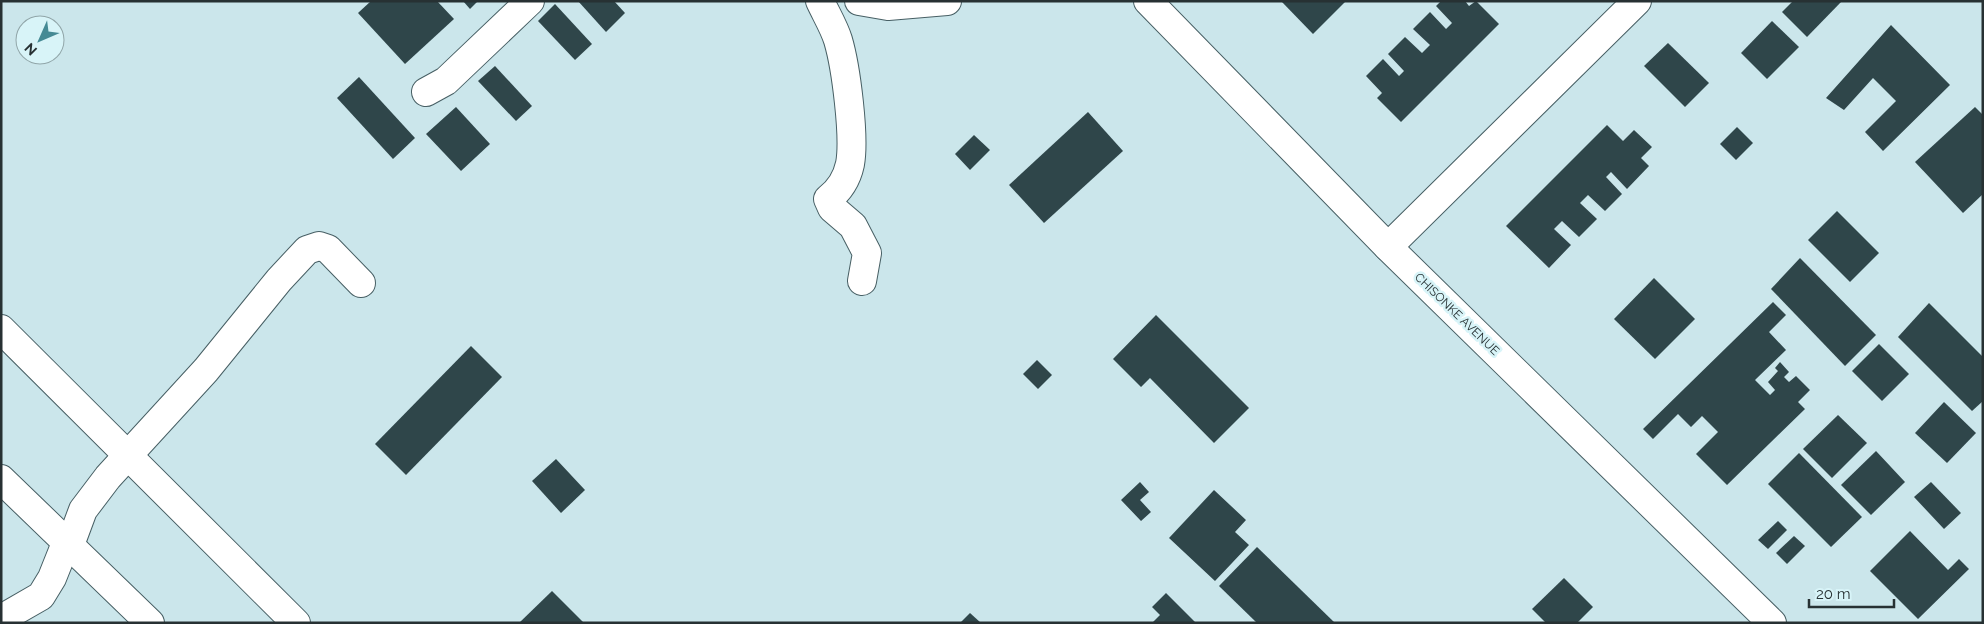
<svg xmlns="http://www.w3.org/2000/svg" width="1984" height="624" viewBox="0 0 1984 624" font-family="Raleway,sans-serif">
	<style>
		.building { fill: #2f464a }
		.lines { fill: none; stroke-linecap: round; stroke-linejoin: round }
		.street-casing { stroke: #475f64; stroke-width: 30 }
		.secondary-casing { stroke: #475f64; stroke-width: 30 }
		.street { stroke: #fff; stroke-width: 28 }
		.secondary { stroke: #fff; stroke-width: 28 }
		.labels { text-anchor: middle; stroke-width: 5; stroke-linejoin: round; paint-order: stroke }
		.street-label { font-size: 12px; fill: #273133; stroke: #d8f4f8 }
	</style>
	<rect width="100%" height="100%" fill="#cbe6eb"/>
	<g class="building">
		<path d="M371,1h66l17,18 -49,45 -47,-51z"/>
		<path d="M463,1h15l-8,8z"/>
		<path d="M578,1h36l11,12 -19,19z"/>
		<path d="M1281,1h65l-33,33z"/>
		<path d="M1441,1h24l4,5 7,-5 23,23 -98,98 -24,-24 5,-5 -16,-17 17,-17 16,17 5,-5 -16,-17 17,-17 17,16 8,-8 -17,-16 17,-17 16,17 6,-6 -16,-17z"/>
		<path d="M1793,1h49l-35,36 -25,-25z"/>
		<path d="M555,4l37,40 -17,16 -37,-39z"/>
		<path d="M1772,21l27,26 -32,32 -26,-26z"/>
		<path d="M1891,25l59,60 -67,66 -18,-19 31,-31 -23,-23 -29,32 -18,-12z"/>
		<path d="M1668,43l41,40 -24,24 -41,-41z"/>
		<path d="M495,66l37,40 -16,15 -38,-40z"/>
		<path d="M359,77l56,61 -22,21 -56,-61z"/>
		<path d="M456,107l34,37 -29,27 -35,-37z"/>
		<path d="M1975,107l8,8v79l-20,19 -48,-51z"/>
		<path d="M1088,112l35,39 -79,72 -35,-38z"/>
		<path d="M1607,125l16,16 11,-11 18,17 -11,11 8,8 -22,23 -16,-17 -5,5 16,17 -17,17 -17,-16 -8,8 17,16 -18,18 -17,-16 -8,8 17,16 -22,23 -43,-42z"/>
		<path d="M1737,127l16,16 -17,17 -16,-16z"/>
		<path d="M974,135l16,15 -20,20 -15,-16z"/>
		<path d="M1837,211l42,42 -29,29 -42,-42z"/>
		<path d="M1800,258l76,77 -31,31 -74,-77z"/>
		<path d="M1654,278l41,41 -40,40 -41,-40z"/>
		<path d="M1773,302l13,13 -17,17 17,18 -31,30 15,15 5,-5 -7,-8 10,-11 -3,-3 5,-6 9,10 -5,5 5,5 7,-6 14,14 -12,12 7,7 -78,76 -31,-31 22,-22 -16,-16 -11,11 -13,-13 -25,25 -10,-10z"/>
		<path d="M1929,303l54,54v44l-11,10 -74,-74z"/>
		<path d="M1156,315l93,93 -35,35 -64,-65 -9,9 -28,-28z"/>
		<path d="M1879,344l30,30 -27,27 -30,-30z"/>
		<path d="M471,346l31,31 -96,98 -31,-31z"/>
		<path d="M1037,360l15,15 -14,14 -15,-15z"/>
		<path d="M1944,402l32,31 -29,30 -32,-30z"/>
		<path d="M1838,415l29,28 -35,35 -29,-29z"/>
		<path d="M1876,451l29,31 -34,33 -30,-30z"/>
		<path d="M1799,453l63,64 -31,30 -63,-63z"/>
		<path d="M556,459l29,31 -24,23 -29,-32z"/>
		<path d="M1140,482l9,10 -9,8 11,12 -10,9 -20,-21z"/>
		<path d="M1931,482l30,31 -17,16 -30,-32z"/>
		<path d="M1214,490l32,30 -11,12 14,13 -34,36 -46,-43z"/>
		<path d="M1778,521l9,9 -19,19 -10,-9z"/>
		<path d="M1910,531l38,39 11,-11 10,10 -51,50 -48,-48z"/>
		<path d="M1794,536l11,10 -18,18 -11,-11z"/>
		<path d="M1257,547l78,76h-78l-38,-37z"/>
		<path d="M1564,578l29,29 -16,16h-31l-14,-14z"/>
		<path d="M552,591l32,32h-65z"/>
		<path d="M1166,593l30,30h-44l8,-8 -8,-8z"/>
		<path d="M970,613l11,10h-21z"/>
	</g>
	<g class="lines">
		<defs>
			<g id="street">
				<path d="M820,1c6,13 14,26 18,39 8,27 17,97 12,124 -3,14 -10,26 -22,35l4,9 21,18 14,27 -5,28"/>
				<path d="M859,1l29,5 59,-5"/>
				<path d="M426,92l20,-11 84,-80"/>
				<path d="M1388,247l249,-246"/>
				<path d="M1,329l295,294"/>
				<path d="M1,479l149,144"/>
				<path d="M1,619l40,-23 11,-18 12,-30 6,-3 13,-35 25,-33 98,-107 73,-90 28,-30 12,-4 9,3 33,34"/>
			</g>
			<path id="secondary" d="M1148,1l240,246 384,376"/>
		</defs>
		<use href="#street" class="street-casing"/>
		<use href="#secondary" class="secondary-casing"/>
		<use href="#street" class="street"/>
		<use href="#secondary" class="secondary"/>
	</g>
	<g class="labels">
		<g class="street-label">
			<text transform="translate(1457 314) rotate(44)" y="4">CHISONKE AVENUE</text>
		</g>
	</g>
	<rect width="1984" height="624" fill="none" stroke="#273133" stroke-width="5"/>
	<g transform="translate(40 40) rotate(225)"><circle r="24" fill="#d8f4f8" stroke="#91a6a9"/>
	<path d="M0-4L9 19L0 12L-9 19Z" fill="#458a95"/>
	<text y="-8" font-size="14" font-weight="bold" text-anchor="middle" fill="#273133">N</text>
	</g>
	<path d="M1809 599v8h85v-8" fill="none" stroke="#273133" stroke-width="2.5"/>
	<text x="1816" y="599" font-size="15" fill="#273133" stroke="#d8f4f8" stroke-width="4" paint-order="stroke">20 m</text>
</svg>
